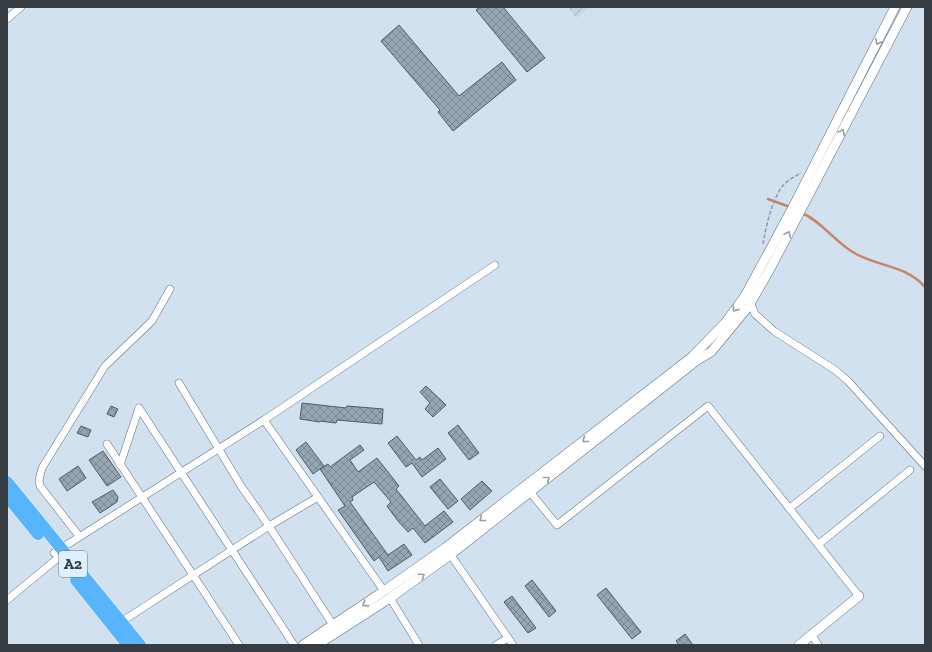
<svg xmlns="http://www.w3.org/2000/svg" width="932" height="652" viewBox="0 0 932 652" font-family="'Zilla Slab',serif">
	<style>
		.industrial { fill: url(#industrial-furrows) }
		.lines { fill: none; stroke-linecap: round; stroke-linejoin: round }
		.stream { stroke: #c68568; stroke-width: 2.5 }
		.building { fill: url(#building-cross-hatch); stroke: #4d5b67 }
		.street-casing { stroke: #606e7a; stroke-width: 8 }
		.secondary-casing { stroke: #606e7a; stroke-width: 10 }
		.highway-casing { stroke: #fff; stroke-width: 13 }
		.path { stroke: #8e9aa4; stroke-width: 1.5; stroke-dasharray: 4 2; stroke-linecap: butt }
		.street { stroke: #fff; stroke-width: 7 }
		.secondary { stroke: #fff; stroke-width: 9 }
		.highway { stroke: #58b5fc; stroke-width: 12 }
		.oneway { stroke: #9a9ea0 }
		.labels { text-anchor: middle; stroke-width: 3; stroke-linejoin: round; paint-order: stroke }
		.shield { fill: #deeffd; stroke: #68727a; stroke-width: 1 }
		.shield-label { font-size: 15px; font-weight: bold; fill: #363d42 }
	</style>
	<defs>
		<pattern id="industrial-furrows" width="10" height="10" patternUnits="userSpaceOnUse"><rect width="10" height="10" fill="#bfd6e9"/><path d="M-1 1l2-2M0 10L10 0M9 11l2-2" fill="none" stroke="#9cafbe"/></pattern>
		<pattern id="building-cross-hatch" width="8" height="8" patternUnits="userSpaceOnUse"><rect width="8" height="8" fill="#95a5b2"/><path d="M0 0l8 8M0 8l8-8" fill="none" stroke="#7a8892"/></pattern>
	</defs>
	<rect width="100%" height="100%" fill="#d1e1ef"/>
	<path class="industrial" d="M568,7h22l-14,11z"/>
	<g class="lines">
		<g class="stream">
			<path d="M768,199l22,8"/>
			<path d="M802,213c21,9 33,30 54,41 24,13 49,11 69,33"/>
		</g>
	</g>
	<g class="building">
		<path d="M480,7h23l42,51 -18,14 -51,-62z"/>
		<path d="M399,25l60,71 43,-34 14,18 -63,51 -15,-19 2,-2 -59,-69z"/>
		<path d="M426,386l20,19 -13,12 -8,-8 5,-6 -10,-11z"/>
		<path d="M302,403l44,5 1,-2 36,3 -1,15 -45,-4 -1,3 -16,-2v1l-20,-3z"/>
		<path d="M111,406l7,3 -4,8 -7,-3z"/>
		<path d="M458,425l21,28 -10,7 -21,-27z"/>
		<path d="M81,426l10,4 -3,7 -11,-4z"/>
		<path d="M397,436l19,24 4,-3 2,3 16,-12 8,11 -24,18 -10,-14 -6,4 -18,-24z"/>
		<path d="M306,442l18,24 -11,8 -17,-24z"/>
		<path d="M360,445l4,5 -14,10 8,12 19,-14 22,28 -3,3 29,37 19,-15 9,11 -28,21 -12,-15 -5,4 -10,-11 -11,-15 4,-4 -17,-20 -22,15 1,3 -3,2 38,53 16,-11 8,11 -24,16 -9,-14 -5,4 -36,-51 7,-4 -25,-37 8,-5 2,3z"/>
		<path d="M103,451l18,26 -14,9 -18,-26z"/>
		<path d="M78,466l8,12 -19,13 -8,-12z"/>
		<path d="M440,479l18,22 -10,8 -18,-22z"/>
		<path d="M482,481l10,10 -22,19 -9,-11z"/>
		<path d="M113,490l5,7 -1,5 -17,11 -8,-11z"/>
		<path d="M532,580l24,31 -7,6 -24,-31z"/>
		<path d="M606,588l35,44 -9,7 -35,-44z"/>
		<path d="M512,596l24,32 -8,5 -24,-31z"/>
		<path d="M685,634l8,11h-14l-3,-4z"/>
	</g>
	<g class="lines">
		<defs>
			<g id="street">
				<path d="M7,19l14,-12"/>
				<path d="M749,299l6,15 19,17 61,39 13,11 77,85"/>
				<path d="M179,383l62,103 28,40 64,99"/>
				<path d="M139,408l155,237"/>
				<path d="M264,420l120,171"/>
				<path d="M107,444l132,201"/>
				<path d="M120,465l19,-57"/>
				<path d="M530,492l27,33 151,-119 151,190"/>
				<path d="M790,508l90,-72"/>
				<path d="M79,536l-39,-50 -1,-6 3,-12 63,-102 47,-45 18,-32"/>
				<path d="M819,544l91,-74"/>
				<path d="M448,551l65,94"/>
				<path d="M54,553l210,-133 231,-155"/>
				<path d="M390,598l29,47"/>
				<path d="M7,600l57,-47"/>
				<path d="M121,622l148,-96 49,-29"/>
				<path d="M812,635l6,10"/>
				<path d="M496,645l12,-7"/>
			</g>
			<g id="secondary">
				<path d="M303,645l81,-54 61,-43 247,-191 34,-35 19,-26 46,-85 104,-204"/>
				<path d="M317,645l73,-47 60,-43 246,-194 15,-9 37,-45 22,-38 137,-262"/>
				<path d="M799,645l60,-49"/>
			</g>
			<g id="highway">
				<path d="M7,482l133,163"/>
				<path d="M7,496l31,38"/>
				<path d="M76,580l52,65"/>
			</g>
		</defs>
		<use href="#street" class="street-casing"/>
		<use href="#secondary" class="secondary-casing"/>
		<use href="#highway" class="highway-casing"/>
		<path class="path" d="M763,244c3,-18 8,-40 18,-56 5,-7 13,-11 20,-15"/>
		<use href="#street" class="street"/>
		<use href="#secondary" class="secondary"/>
		<use href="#highway" class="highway"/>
	</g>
	<defs><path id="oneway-chevron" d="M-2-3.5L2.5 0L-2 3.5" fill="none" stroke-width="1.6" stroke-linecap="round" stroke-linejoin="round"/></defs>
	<g class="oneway">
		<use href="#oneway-chevron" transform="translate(878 42) rotate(117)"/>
		<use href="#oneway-chevron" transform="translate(842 132) rotate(-62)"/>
		<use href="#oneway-chevron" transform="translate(788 234) rotate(-63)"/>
		<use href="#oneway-chevron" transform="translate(735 309) rotate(125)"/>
		<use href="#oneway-chevron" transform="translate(585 440) rotate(142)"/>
		<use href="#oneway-chevron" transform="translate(547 479) rotate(-38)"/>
		<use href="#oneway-chevron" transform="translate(482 519) rotate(142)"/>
		<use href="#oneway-chevron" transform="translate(422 576) rotate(-35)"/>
		<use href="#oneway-chevron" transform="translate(365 604) rotate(147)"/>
	</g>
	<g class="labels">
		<rect class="shield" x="59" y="551" width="28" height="26" rx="3"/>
		<g class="shield-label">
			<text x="73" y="569">A2</text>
		</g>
	</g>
	<rect width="932" height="652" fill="none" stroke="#363d42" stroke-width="16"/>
</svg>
